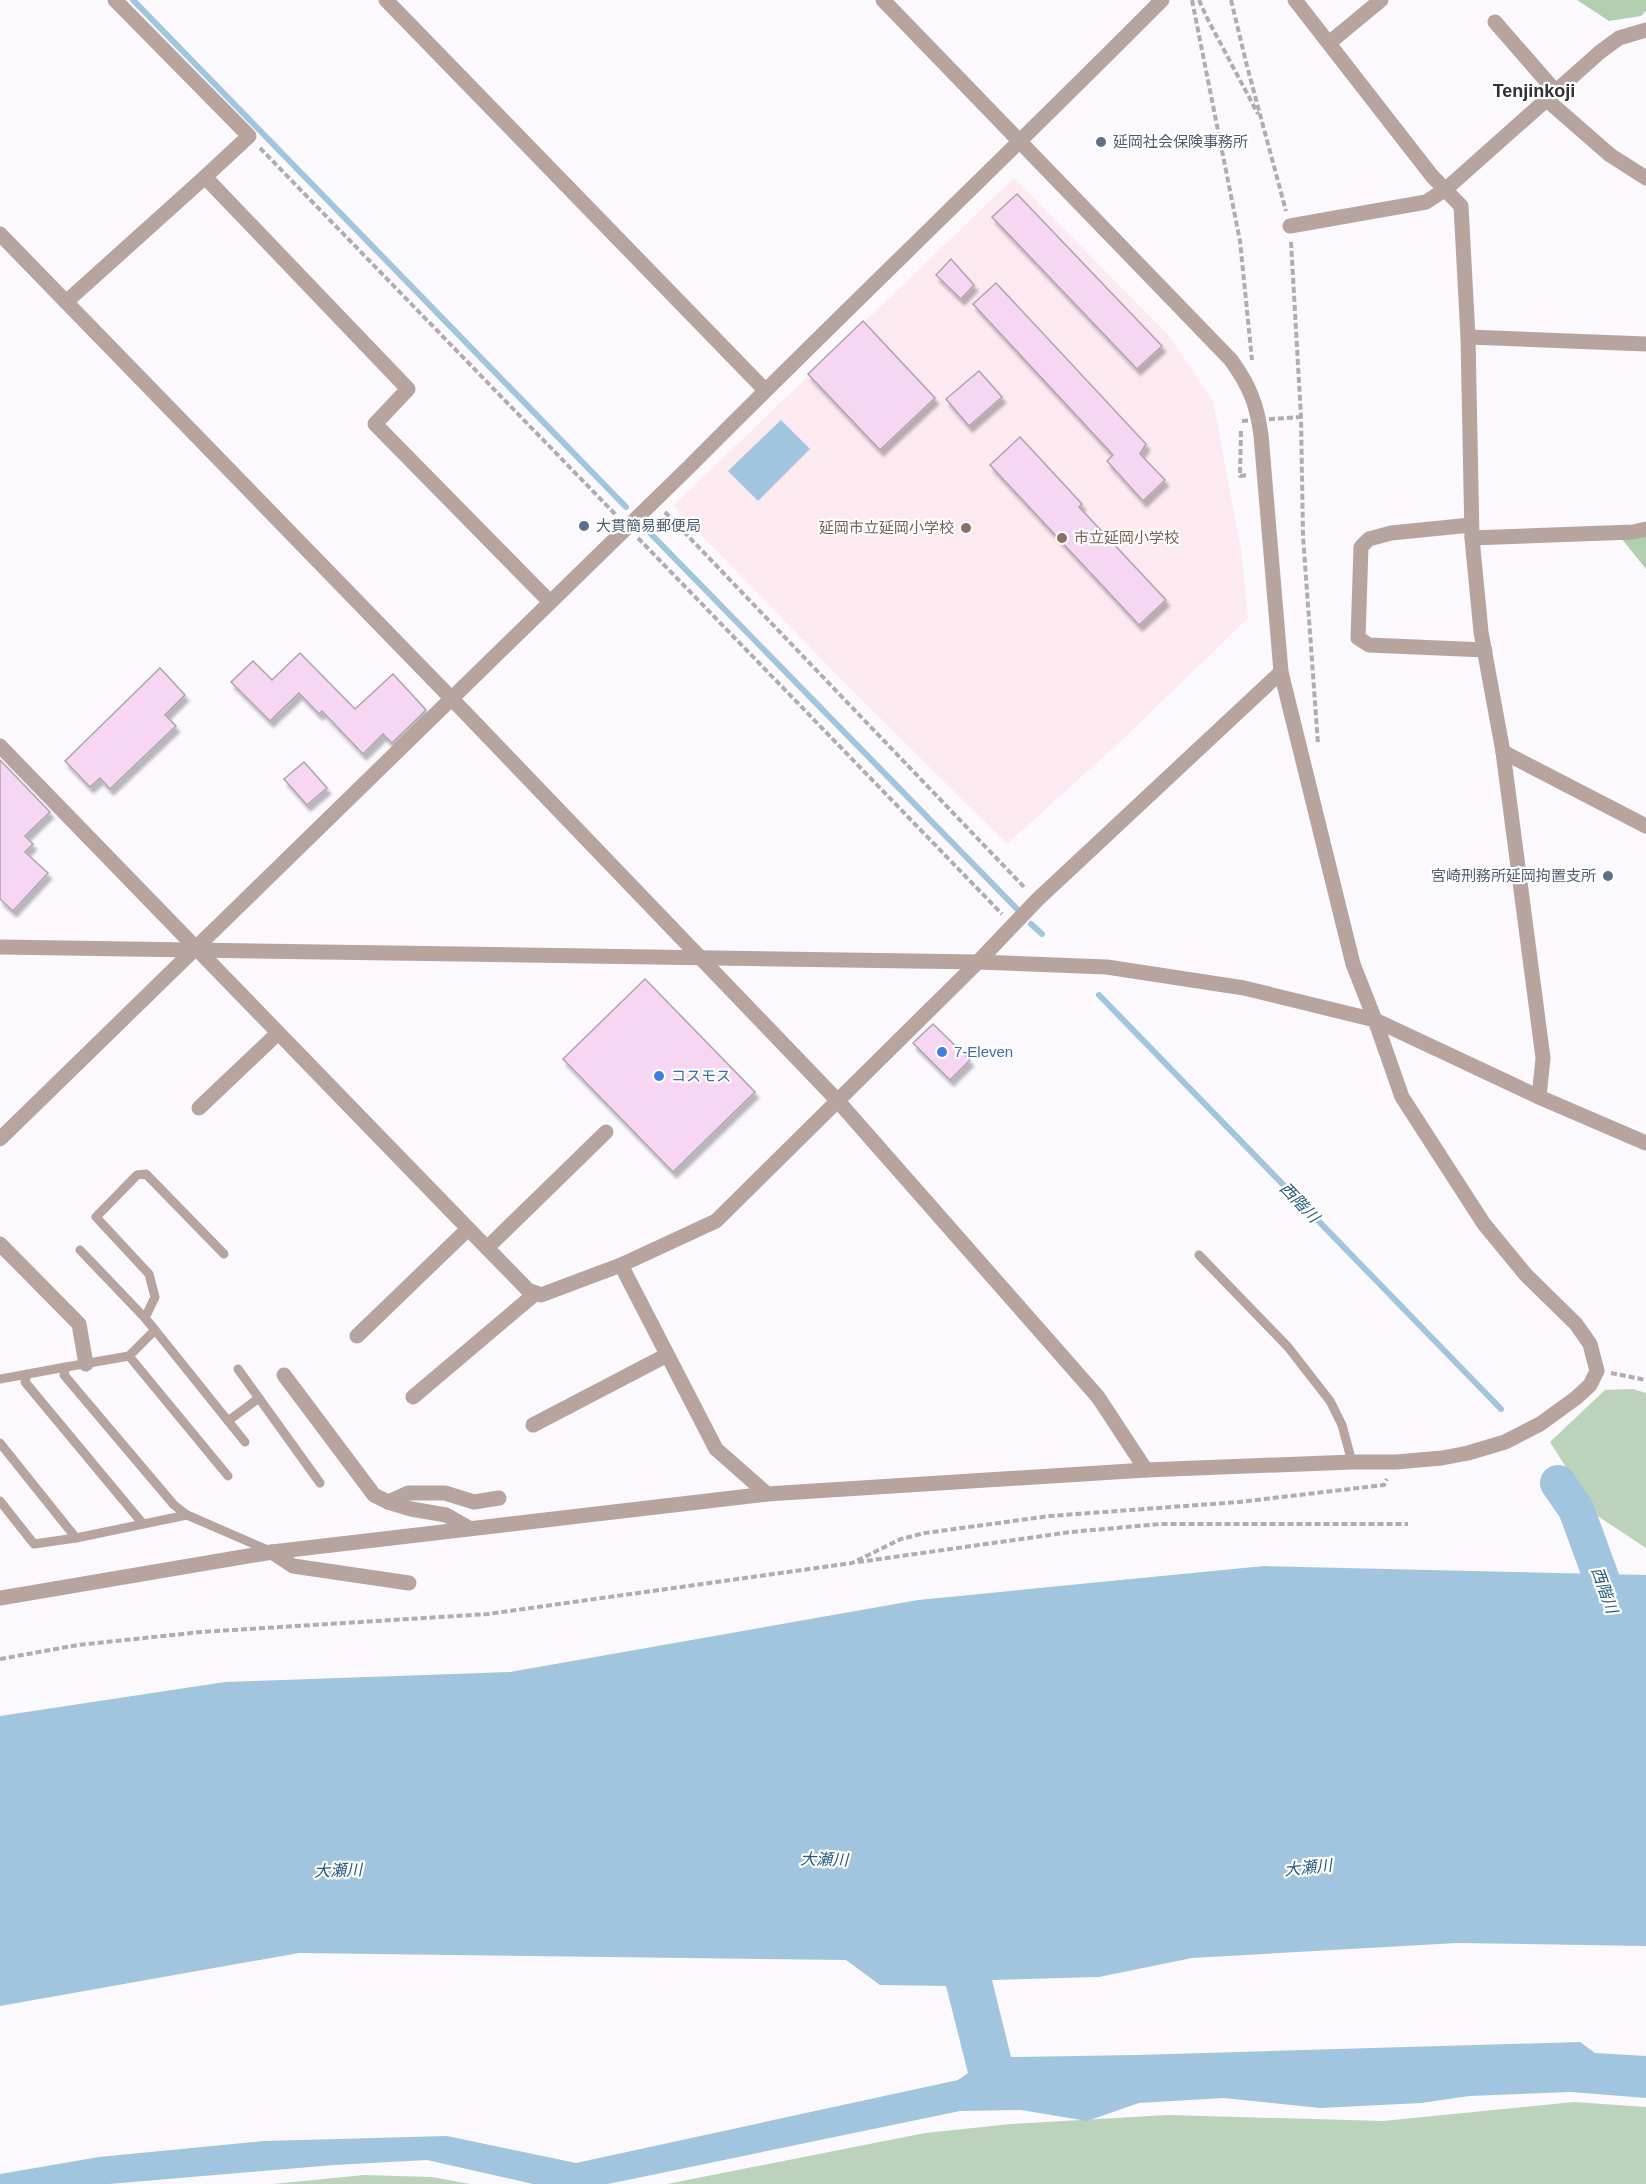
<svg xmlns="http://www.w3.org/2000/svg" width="1646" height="2184" viewBox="0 0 1646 2184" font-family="Arial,'Noto Sans JP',sans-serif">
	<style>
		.education { fill: #fde9f0 }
		.green { fill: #bcd3bb }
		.forest { fill: #b1cfb0 }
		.water { fill: #a2c5df }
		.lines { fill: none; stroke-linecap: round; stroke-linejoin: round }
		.stream { stroke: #a2c5df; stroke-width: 6 }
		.river { stroke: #a2c5df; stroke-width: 36 }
		.building { fill: #f7d6f4; stroke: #ada4ac; stroke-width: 1.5; filter: url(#shadow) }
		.path { stroke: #afadb2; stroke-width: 4; stroke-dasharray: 6 3; stroke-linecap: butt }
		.service { stroke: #b7a49e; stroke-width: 9 }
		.minor { stroke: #b7a49e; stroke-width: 15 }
		.tertiary { stroke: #b7a49e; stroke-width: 15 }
		.path-bridge { stroke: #afadb2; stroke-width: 4; stroke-dasharray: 6 3; stroke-linecap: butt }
		.service-dot { fill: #5c6f8a; stroke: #fff; stroke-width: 2 }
		.education-dot { fill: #8d6e63; stroke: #fff; stroke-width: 2 }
		.shop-dot { fill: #3f7fe0; stroke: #fff; stroke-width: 2 }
		.labels { text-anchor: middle; stroke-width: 4.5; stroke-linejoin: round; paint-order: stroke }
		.service-label { font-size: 15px; fill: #4e5e75; stroke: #fff; text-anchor: start }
		.education-label { font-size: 15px; fill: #785e54; stroke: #fff; text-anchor: end }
		.shop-label { font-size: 15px; fill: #366cbe; stroke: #fff; text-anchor: start }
		.water-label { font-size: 16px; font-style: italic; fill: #255b80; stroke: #fff }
		.quarter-label { font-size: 18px; font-weight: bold; fill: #333135; stroke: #fff }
	</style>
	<defs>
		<filter id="shadow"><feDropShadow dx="3.5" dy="6" stdDeviation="1.5" flood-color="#0004"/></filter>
	</defs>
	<rect width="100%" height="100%" fill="#fbf8fe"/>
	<path class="education" d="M1014,178l154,157 45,66 28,149 7,68 -124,120 -117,106 -171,-170 -163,-168z"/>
	<g class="green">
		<path d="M1633,1389l13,4v155l-50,-33 -46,-73 55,-52z"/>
		<path d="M1574,2102l72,5v77h-979l258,-51 86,-9 157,-9 215,6z"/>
		<path d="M364,2175l68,2 38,7h-197z"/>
	</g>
	<g class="forest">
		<path d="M1577,0h69v11l-5,5 -32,5z"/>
		<path d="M1646,534v35l-25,-31z"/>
	</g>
	<g class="water">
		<path d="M781,420l29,29 -52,52 -30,-30z"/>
		<path d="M1264,1566l382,9v371l-189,-3 -265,15 -93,19 -107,3 19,77 125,-2 444,-13 15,11 51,3v42l-75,-6 -102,4 -48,7 -101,5 -96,-10 -85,5 -52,18 -66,-11 -61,1 -352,73h-75l-106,-24 -93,5 -225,19h-109v-10l99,-17 165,-16 183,-5 129,27 382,-83 10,-7 -22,-87 -66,-1 -34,-25 -547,-7 -299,53v-290l225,-34 285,-10 408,-72z"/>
	</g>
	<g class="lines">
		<g class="stream">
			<path d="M133,0l493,507"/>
			<path d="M650,533l369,378"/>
			<path d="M1031,924l11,10"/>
			<path d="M1099,995l402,414"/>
		</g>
		<path class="river" d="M1558,1483l18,26 70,191"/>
	</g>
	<g class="building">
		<path d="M1017,194l145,152 -25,23 -145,-152z"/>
		<path d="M951,259l23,26 -13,14 -25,-24z"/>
		<path d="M996,283l150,161 -6,10 25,26 -22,21 -36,-40 6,-6 -140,-151z"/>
		<path d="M863,321l72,77 -55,52 -72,-76z"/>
		<path d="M979,371l23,26 -33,29 -23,-27z"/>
		<path d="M1020,437l62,67 -3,3 87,93 -27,25 -149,-160z"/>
		<path d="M300,653l55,56 38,-35 33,36 -34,33 -9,-9 -20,20 -41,-43 -3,3 -20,-21 -29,28 -39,-39 22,-21 19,19z"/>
		<path d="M160,668l25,27 -20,20 11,11 -66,63 -10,-11 -10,9 -25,-26z"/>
		<path d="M0,760l50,52 -25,24 8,8 -8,8 23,21 -35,38 -13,-12z"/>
		<path d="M304,762l23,26 -20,17 -23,-26z"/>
		<path d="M645,979l110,113 -82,80 -110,-113z"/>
		<path d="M933,1024l37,36 -20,20 -37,-37z"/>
	</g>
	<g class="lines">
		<g class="path">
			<path d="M1192,0l48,241 12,119"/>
			<path d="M1199,0l8,18 51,96"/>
			<path d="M1231,0l16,66 39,145"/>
			<path d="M260,148l356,367"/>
			<path d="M1291,242l10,175 2,119 15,208"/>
			<path d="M1241,431l-1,45 8,-1"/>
			<path d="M665,512l360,376"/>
			<path d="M638,538l364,376"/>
			<path d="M1611,1373l35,7"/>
			<path d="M858,1562l213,-30 89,-8h248"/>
			<path d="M0,1659l78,-14 123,-13 287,-18 364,-51 49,-24 24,-6 125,-17 189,-14 145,-17 3,-6"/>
		</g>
		<g class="service">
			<path d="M80,1250l65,68"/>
			<path d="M1199,1255l89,92 42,54 12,24 10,37"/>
			<path d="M155,1330l-10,-12 10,-21 -6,-23 -53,-57 41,-42 9,-1 78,80"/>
			<path d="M129,1356l99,120"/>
			<path d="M238,1369l82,114"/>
			<path d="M27,1374l-2,8 118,142"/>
			<path d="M0,1379l66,-12"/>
			<path d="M228,1421l31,-23"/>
			<path d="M245,1442l-90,-112 -26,26 -63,11 -2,8 110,130 13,10 83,36"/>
			<path d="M0,1443l76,95"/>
			<path d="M0,1501l34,43 42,-6 111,-23"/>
		</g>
		<g class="minor">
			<path d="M115,0l134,136 -44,41 203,212 -33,35 175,178"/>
			<path d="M386,0l379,390"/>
			<path d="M1295,0l137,176 29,30 7,131 4,201 9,94 22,120 40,306 -4,39"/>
			<path d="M1495,22l61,70"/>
			<path d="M1329,43l52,-43"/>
			<path d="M1547,100l63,55 36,23"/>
			<path d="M1290,226l136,-24 20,-13 154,-137 19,-14 27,-8"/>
			<path d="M66,302l139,-125"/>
			<path d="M1468,337l178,7"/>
			<path d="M1471,525l-80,8 -22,6 -8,8 -3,91 11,7 116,5"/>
			<path d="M1472,538l161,-6 13,-3"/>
			<path d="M0,746l487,502 41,42 13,5 80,-30 95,-44 262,-259 59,-62 244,-228"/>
			<path d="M1503,752l143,74"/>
			<path d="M199,1108l79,-75"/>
			<path d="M0,1139l689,-672c156,-157 317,-310 473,-467"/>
			<path d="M0,1244l79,80 7,40"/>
			<path d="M487,1248l119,-116"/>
			<path d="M621,1265l95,184 51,45"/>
			<path d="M357,1336l111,-107"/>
			<path d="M284,1375l90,120 14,7 23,7 35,6 23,13"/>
			<path d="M413,1397l123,-104"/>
			<path d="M533,1425l134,-70"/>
			<path d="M388,1502l20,-9h37l29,9 25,-4"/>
			<path d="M272,1552l21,14 116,17"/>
			<path d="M0,1598l272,-46 495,-58 379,-24 206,-8h44l46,-4 26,-5 37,-11 35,-18 36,-26 14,-13 7,-14 -7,-27 -14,-20 -50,-49 -42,-51 -82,-127 -27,-77"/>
		</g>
		<g class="tertiary">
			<path d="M883,0l348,360c18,25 26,44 30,75l20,237 72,292 22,56"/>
			<path d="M0,234l452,465 385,401 261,297 48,73"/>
			<path d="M0,947l978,15 129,5 137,21 131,32 164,77 107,46"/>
		</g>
		<path class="path-bridge" d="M1242,421l59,-4"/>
	</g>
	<g class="service-dot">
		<circle cx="1101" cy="142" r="6"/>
		<circle cx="584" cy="526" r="6"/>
		<circle cx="1608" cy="876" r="6"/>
	</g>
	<g class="education-dot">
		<circle cx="966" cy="528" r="6"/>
		<circle cx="1062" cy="538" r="6"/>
	</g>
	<g class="shop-dot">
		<circle cx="942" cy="1052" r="6"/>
		<circle cx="659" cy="1076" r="6"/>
	</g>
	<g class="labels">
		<g class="service-label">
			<text x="1113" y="147">延岡社会保険事務所</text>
			<text x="596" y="531">大貫簡易郵便局</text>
			<text x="1596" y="881" text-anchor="end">宮崎刑務所延岡拘置支所</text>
		</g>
		<g class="education-label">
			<text x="954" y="533">延岡市立延岡小学校</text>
			<text x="1074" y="543" text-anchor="start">市立延岡小学校</text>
		</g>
		<g class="shop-label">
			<text x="954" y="1057">7-Eleven</text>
			<text x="671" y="1081">コスモス</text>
		</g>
		<g class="water-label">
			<text transform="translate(1300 1202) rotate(46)" y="6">西階川</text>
			<text transform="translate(1605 1590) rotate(70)" y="6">西階川</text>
			<text transform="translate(824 1859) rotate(1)" y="6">大瀬川</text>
			<text transform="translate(1308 1867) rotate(-6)" y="6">大瀬川</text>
			<text transform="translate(338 1870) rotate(-2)" y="6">大瀬川</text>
		</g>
		<g class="quarter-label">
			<text x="1534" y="97">Tenjinkoji</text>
		</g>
	</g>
</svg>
